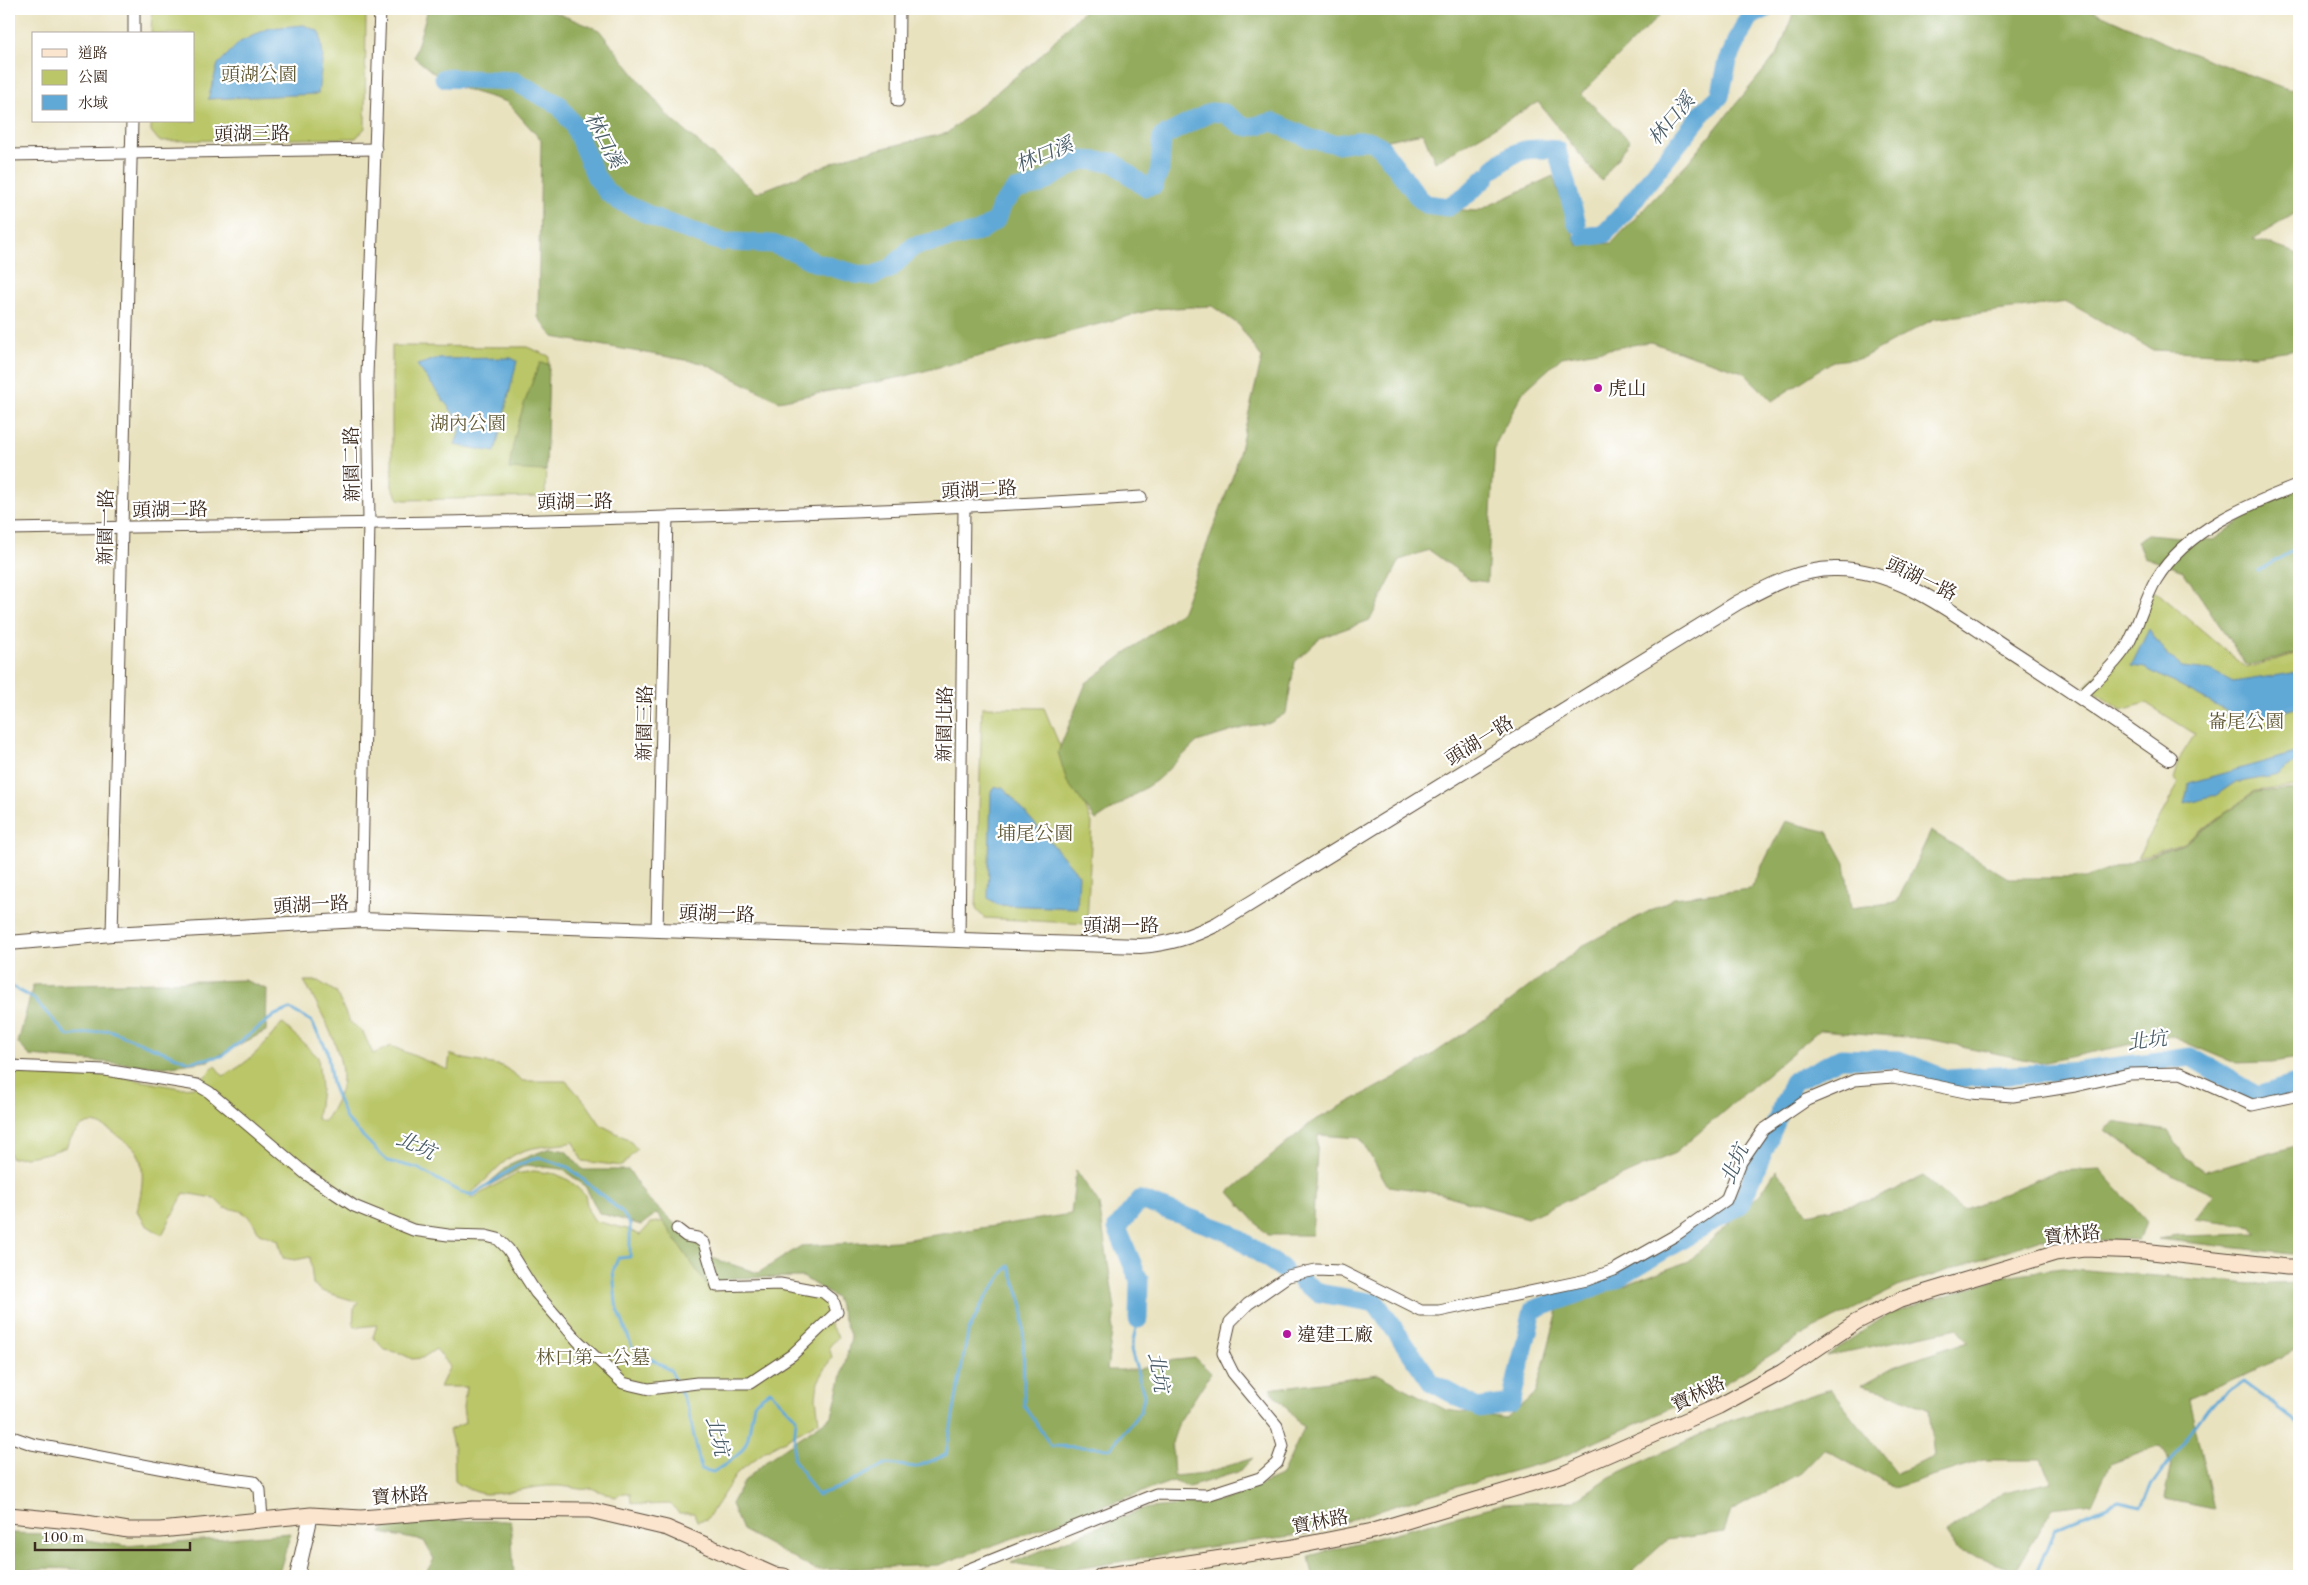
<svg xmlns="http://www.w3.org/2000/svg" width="2308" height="1585" viewBox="0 0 2308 1585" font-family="'Old Standard TT','Noto Serif TC',serif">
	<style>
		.green { fill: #bac668; stroke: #7a7843 }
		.forest { fill: #93ab5c; stroke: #676a3d }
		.water { fill: #60a9d7; stroke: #4e6a7a }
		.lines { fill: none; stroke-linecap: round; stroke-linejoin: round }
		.stream { stroke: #60a9d7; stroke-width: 3 }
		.river { stroke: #60a9d7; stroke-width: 19 }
		.minor-casing { stroke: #554636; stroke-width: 13 }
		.tertiary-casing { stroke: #554636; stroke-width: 16 }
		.secondary-casing { stroke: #554636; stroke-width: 17 }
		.minor { stroke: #fff; stroke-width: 11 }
		.tertiary { stroke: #fff; stroke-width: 14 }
		.secondary { stroke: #fbe5cf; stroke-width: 15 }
		.poi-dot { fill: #b5179e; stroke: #fff; stroke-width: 2 }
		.labels { text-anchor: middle; stroke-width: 4.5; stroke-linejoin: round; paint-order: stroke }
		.park-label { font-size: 19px; fill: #615934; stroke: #fff }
		.street-label { font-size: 19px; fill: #3b2a1e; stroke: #fff }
		.poi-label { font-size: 19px; fill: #3b2a1e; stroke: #fff; text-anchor: start }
		.water-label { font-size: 20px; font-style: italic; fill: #4a5d68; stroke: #fff }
	</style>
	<rect width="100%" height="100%" fill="#fff"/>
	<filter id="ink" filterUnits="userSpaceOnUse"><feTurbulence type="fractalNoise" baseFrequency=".02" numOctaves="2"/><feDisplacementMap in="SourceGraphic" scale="10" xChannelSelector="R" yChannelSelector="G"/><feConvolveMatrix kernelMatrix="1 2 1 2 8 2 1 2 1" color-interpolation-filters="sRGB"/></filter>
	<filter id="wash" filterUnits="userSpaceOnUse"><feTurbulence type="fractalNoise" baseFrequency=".0096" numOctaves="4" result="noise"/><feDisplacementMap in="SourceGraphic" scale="20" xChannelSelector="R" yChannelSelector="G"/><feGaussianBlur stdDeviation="1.12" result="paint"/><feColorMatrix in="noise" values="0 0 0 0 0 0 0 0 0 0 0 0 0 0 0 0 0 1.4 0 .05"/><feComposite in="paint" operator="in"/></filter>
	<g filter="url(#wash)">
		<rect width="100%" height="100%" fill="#e9e2bf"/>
		<g class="green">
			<path d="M152,9h214l-1,119 -9,10 -197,3 -8,-10v-10h43v-87h-43z"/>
			<path d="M392,346l135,1 22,9 -4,141 -140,3 -6,-1 -7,-12z"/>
			<path d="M2147,591l11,2 89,75 52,-15v133l-44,5 -71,52 -47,15 42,-75 -5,-4 7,-23 14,-22 -49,-31 -25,7 -35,-24 40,-42z"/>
			<path d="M982,707l62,1 48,115 -5,101 -103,-6 -8,-9z"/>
			<path d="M304,981h14l18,11 13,29 14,11 10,22 18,-8 57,24 2,-16 14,5 39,7 20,15h43l20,22 15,22 27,14 9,10 -15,17 -40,-5 -8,-19c-18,4 -36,3 -54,10 -19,8 -33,29 -49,41v6l44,-25 19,-3 22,3 14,7 15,14 3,15 7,11 32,8 13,6 11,-12 16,-2 59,68 46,-5 45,7 16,22 -4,10 9,14 -9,10 3,10 -14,25 -2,16 3,23 -52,29 -29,22 -31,47 -10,2 -3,-8h-15l-9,-9 -29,1 -10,-3 -1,-9h-6l-9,4 -24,-9c-10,3 -13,0 -23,-1 -27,-5 -55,7 -82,7 -7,0 -26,-8 -31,-13l-1,-32 -5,-19 16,-7 -2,-16 3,-20h-26l10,-21 -14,-17 -14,9 -10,1 -12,-6 -15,-3 -12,-13 4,-12 -18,2 -6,-2 1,-16 4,-7 -36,-11 -9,-7 -3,-27 -15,3 -12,-2 -5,-18 -19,-7c-10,-19 -14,-23 -35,-25l-10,-10 -30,-5 -22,42 -16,-10 -9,-14c4,-18 9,-39 1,-57 -4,-9 -12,-11 -19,-17 -25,-21 -39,-18 -53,10 -17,7 -35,10 -54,11l-3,-4v-95l3,-4 10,16 93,5 65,12 14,-1 21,-21 8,10c26,-12 42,-32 59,-53l36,34 3,32 -4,30 7,3c9,-14 18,-28 18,-45 1,-27 -25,-74 -38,-96z"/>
		</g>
		<g class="forest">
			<path d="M428,9h119l52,21 68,85 89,78 94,-37 97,-23 90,-74 48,-50h581l-85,85 49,47 -29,40 -63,-79 -103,60 -12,-29 -36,7 31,67 59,4 76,-35 24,69 35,-2 76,-81 90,-109 17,-44h294l78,35 120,45 12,1v121l-46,28 46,15v95l-44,6 -102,-5 -86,-48 -133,17 -72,39 -29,3 -61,40 -29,-29 -93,-30 -88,15 -39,35 -28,53 -8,137 -16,-2 -42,-30 -29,10 -30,60 -50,18 -25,24 -9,51 -16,10 -21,3 -52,16 -40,38 -61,40 -29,-38 -9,-30 28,-69 96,-72 53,-141 27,-112 -23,-33 -27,-19 -57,3 -253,68 -123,24 -76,-38 -150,-26 -15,-20 3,-177 -34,-38 -60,-18 -33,-27z"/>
			<path d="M540,363l9,1 -3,107 -37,-2c6,-41 15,-68 31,-106z"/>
			<path d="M2299,481v171l-52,14 -64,-95 -39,-14 -7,-16 11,-7 65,6z"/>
			<path d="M2299,789v269l-27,4 -38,1 -64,-27 -129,27 -112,-24 -110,-9 -144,123 -148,65 -89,-25 -50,-7 -28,-48 -42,-3 -6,100h-45l-38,-43 83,-70 102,-55 83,-56 87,-66 90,-47 76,-9 35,-68 43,11 17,31 6,45 46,-6 34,-71 77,47h77l99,-34 71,-52z"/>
			<path d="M244,980l23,9 -1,42 -58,30 -43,6 -135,-11 -12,-13 15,-58z"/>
			<path d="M2114,1122l54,9 17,26 20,14 94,-26v110l-141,-16 20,-3 80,-2 -5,-7 -58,-8 19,-25 -45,-21 -65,-43z"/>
			<path d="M550,1148l16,3 17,19h46l17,27 66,61 46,15 43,-27 95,-5 175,-27 5,-44 23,34 16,105 -8,61h32l17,-8 40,-4 15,15 -32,49 -7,21 2,33 31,-3 48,-15 -15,14 -49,15 -16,-6 -235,84 -123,5 -73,-40 -11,-26 12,-22 27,-24 62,-42 19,-78 -15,-40 -33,-21 -72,1 -23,9 -51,-74 -16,12 -42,-12 -14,-27 -23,-17 -36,-4 -45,25 31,-27z"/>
			<path d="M2100,1169l46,52 -7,20 -98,-2 -143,48 -90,45 -91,56 -158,70 -134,38 -119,38 -105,14 -137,23 -53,-8 131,-54 85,-9 55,-25 22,-47 -34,-39 108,-15 68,36 60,8 30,-25 22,-83 131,-49 72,-68 15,-23 32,44 67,-15 48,-23 40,34 95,-39z"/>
			<path d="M2062,1268l190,16 47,-2v62l-17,15 -93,40 25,110 -50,-10 7,-36 -11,-17 -50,18 -18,39 -40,5 -36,62 -57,-19 -13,-18 55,-39 51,-12 -11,-22h-58l-89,28 -70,-39 -23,24 -70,38 -7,21 -57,8 -40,36h-314l-4,-20 193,-52 72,-3 36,-24 119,-56 102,-32 66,84 37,-16 -5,-47 -43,-19 -24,-6 34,-19 72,-25 -10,-13 -132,28 61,-41 117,-39z"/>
			<path d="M391,1520l120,1 3,55h-90l10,-17 -10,-18 -43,-8z"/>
			<path d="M9,1533l38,1 79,12 165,-13 -13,43h-163c-35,-8 -72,-11 -106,-3v-9l4,-1v-10l-4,-1z"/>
		</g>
		<g class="water">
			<path d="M304,25l16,7 3,24 -5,38 -110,5 10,-35 22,-22 29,-14z"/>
			<path d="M511,358l6,3 -22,91 -40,-7 7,-20 -45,-60 19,-6z"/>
			<path d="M2149,629l18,26 15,12 28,3 23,12 66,-10v35l-52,15 -102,-54 -14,-2z"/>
			<path d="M2299,752v7l-20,16 -45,8 -19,13 -31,8 5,-21z"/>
			<path d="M1003,787l76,88 -2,33 -79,-3 -10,-7 3,-107 3,-3z"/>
		</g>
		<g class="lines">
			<g class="stream">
				<path d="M2258,571l41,-24"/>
				<path d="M9,985l25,14 34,37 41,-6 80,32 33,-6 53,-41 15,-6 21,12 16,29 5,34 14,35 41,42 30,7 43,24 13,3 43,-29 22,-9 30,10 53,44 9,13v33l-12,1 -5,13 3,33 16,43 39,24 5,11"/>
				<path d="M679,1388l9,21 13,60 12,3c39,-23 33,-27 41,-69l16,-12 26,27 -3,40 24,37 21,-7 49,-24 29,3 30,-12 22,-123 15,-30 26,-37 14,41 1,99 27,41 60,2 30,-37 3,-16 -13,-45 7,-31"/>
				<path d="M2035,1576l20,-48 64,-27 22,5 10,-19 57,-80 35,-25 56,42"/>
			</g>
			<g class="river">
				<path d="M444,78l70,3 45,24 15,21 22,51 11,15 12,9 43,20 60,21"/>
				<path d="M1494,169c22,-21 35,-22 63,-19l20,74"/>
				<path d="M1584,237l20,-3 17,-18 82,-104 17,-16 8,-35 17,-37 4,-7 16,-8"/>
				<path d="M733,242l39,2 23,8 19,10 42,12 16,2 18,-7 24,-23 65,-14 17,-12 5,-14 14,-16 23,-5 43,-25 32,2 32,25 9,-2 6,-15 2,-33 49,-25 13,1 17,12 8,2 24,-5 38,17 26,5 19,-3h14l10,5 39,52 7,6 22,3 20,-13 18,-17"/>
				<path d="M1301,1281l18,12 57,10 55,79 47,26 33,-5 22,-93 81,-30 127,-76 52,-122 48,-24 58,2 48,19 134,-8 110,-14 66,39 42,-13"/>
				<path d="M1138,1319l1,-39 -22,-52 23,-28 88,32 55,37"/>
			</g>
		</g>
	</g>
	<g filter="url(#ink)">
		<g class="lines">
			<defs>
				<g id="minor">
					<path d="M134,34v-25"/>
					<path d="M898,101l1,-92"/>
					<path d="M9,155l367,-6"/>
					<path d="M9,529c377,-6 755,-9 1132,-32"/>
					<path d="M2081,696c16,-16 34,-31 46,-50 12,-21 17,-46 29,-66 31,-51 91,-75 143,-95"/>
					<path d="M361,920l8,-398 -2,-146 13,-367"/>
					<path d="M657,930l10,-413"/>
					<path d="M112,934l20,-813"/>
					<path d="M959,940l5,-432"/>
					<path d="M9,1066l96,4 92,15 12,7 97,82 48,32 59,24 35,5 38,1 12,3 10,10 28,44 42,48 45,42 26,6 48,-6h53l42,-28 45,-43 -4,-12 -10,-8 -43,-8 -63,2 -13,-43 -7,-5 -11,-2 -9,-7"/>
					<path d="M9,1436l23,8 153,29 69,9 6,8 2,30"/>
					<path d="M959,1576l8,-6 189,-76 51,1 53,-17 17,-15 6,-17 -6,-20 -44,-53 -10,-20 7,-31 18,-18 40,-28 28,-6 25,1 80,40h18l148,-31 27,-10 62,-35 50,-35 15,-38 22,-32 44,-30 48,-20 38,-3 77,16 43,3 62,-10 54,-12 52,-1 71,32 47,-10"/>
				</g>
				<g id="tertiary">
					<path d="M9,943l103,-9 249,-14 779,26c29,-2 51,-9 77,-22l520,-321c30,-16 62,-34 96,-34 65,-2 124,47 176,81 54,35 107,71 160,108"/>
					<path d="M297,1576l14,-61"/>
				</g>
				<g id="secondary">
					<path d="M9,1515l71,7 48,8h32l151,-15 50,3 112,-9 117,1 77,18 107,47 10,1"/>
					<path d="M1101,1576l187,-28 85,-17 190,-57 156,-68 63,-34 74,-50 44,-22 155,-47 29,-4 59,2 144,16h12"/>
				</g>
			</defs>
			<use href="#minor" class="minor-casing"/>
			<use href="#tertiary" class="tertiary-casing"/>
			<use href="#secondary" class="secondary-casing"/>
			<use href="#minor" class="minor"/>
			<use href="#tertiary" class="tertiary"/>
			<use href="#secondary" class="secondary"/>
		</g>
	</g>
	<g class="poi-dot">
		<circle cx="1598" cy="388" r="5"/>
		<circle cx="1287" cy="1334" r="5"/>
	</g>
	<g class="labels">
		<g class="park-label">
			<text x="259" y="81">頭湖公園</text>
			<text x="468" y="430">湖內公園</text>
			<text x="2246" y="728">崙尾公園</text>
			<text x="1035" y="840">埔尾公園</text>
			<text x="593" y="1364">林口第一公墓</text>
		</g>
		<g class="street-label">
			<text transform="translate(252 133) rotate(-1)" y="7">頭湖三路</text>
			<text transform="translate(351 464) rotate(-91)" y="7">新園二路</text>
			<text transform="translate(979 489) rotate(-3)" y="7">頭湖二路</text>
			<text transform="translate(575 501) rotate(-1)" y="7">頭湖二路</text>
			<text transform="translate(170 509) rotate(-1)" y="7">頭湖二路</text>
			<text transform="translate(105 527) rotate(-89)" y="7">新園一路</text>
			<text transform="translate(1922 578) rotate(26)" y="7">頭湖一路</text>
			<text transform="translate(644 723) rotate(-89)" y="7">新園三路</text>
			<text transform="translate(944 724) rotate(-89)" y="7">新園北路</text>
			<text transform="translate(1479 740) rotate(-32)" y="7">頭湖一路</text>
			<text transform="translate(311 904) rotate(-3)" y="7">頭湖一路</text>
			<text transform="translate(717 913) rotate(2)" y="7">頭湖一路</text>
			<text x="1121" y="932">頭湖一路</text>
			<text transform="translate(2072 1234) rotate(-6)" y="7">寶林路</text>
			<text transform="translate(1698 1393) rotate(-26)" y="7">寶林路</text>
			<text transform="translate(400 1495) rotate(-4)" y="7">寶林路</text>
			<text transform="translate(1320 1521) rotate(-11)" y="7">寶林路</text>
		</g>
		<g class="poi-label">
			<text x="1608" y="395">虎山</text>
			<text x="1297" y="1341">違建工廠</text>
		</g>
		<g class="water-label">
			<text transform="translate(1671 119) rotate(-50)" y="7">林口溪</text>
			<text transform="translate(605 140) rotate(62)" y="7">林口溪</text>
			<text transform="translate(1044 154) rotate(-22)" y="7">林口溪</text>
			<text transform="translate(2147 1040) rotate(-7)" y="7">北坑</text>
			<text transform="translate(416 1145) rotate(24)" y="7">北坑</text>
			<text transform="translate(1734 1164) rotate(-67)" y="7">北坑</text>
			<text transform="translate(1159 1372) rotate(80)" y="7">北坑</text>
			<text transform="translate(718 1436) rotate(76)" y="7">北坑</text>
		</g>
	</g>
	<rect width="2308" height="1585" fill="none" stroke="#fff" stroke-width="30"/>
	<rect x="32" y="32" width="162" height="90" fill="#ffffff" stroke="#b1aaa5"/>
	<rect x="42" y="49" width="25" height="8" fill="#fbe5cf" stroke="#b1aaa5"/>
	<text x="78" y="58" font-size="15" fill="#3b2a1e">道路</text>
	<rect x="42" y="70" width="25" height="15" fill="#bac668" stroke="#b1aaa5"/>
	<text x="78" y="82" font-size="15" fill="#3b2a1e">公園</text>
	<rect x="42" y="95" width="25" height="15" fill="#60a9d7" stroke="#b1aaa5"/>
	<text x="78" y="108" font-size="15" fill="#3b2a1e">水域</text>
	<path d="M35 1542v8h155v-8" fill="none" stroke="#3b2a1e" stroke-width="2.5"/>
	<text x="42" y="1542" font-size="15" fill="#3b2a1e" stroke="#ffffff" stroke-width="4" paint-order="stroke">100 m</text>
</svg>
